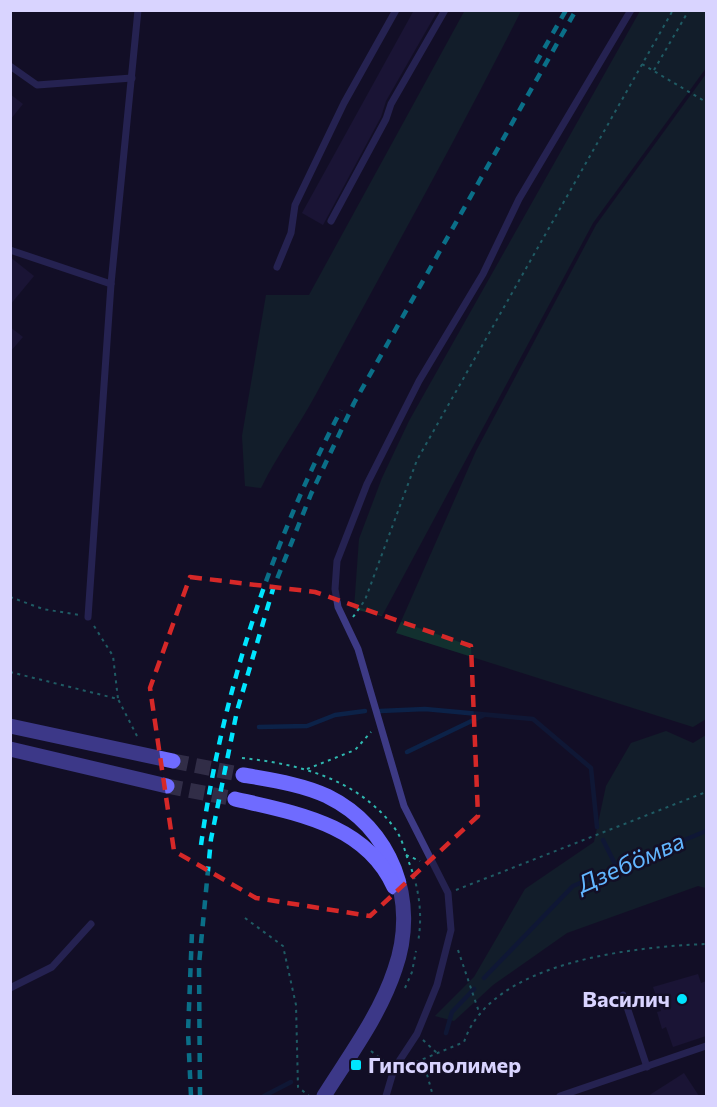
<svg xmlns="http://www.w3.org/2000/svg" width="717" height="1107" viewBox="0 0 717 1107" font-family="Commissioner,sans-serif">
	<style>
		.green { fill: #12302f }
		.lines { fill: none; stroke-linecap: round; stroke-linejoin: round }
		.stream { stroke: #0c2248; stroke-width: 4.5 }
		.building { fill: #241b47 }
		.secondary-tunnel { stroke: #312d47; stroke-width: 15; stroke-dasharray: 15 8; stroke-linecap: butt }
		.path { stroke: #2fb8b0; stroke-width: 2; stroke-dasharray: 3 4.5; stroke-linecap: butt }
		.lane { stroke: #3d3a85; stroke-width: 7 }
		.secondary { stroke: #6f6bff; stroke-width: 15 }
		.rail { stroke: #00e5ff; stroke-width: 4.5; stroke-dasharray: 9 8; stroke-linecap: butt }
		.marked { fill: none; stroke: #d62828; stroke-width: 4.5; stroke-dasharray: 12 8; stroke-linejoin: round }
		.poi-dot { fill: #00e5ff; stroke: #130f26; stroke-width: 2 }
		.labels { text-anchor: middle; stroke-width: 5; stroke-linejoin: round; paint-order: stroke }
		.poi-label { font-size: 22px; font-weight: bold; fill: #d9d4ff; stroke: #130f26; text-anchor: end }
		.water-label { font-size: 24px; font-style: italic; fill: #62b6ff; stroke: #130f26 }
	</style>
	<rect width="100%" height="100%" fill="#130f26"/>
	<g class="green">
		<path d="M465,10l56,1c-65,129 -136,255 -205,383 -17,32 -39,61 -55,94l-16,-2 -3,-50 24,-141h43z"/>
		<path d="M640,11h66v57l-113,155 -211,393 -28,-7 5,-70 23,-61 27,-57z"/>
		<path d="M706,74v645l-13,8 -297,-94 80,-182 120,-226z"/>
		<path d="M666,731l27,12 13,-8v153l-8,-2 -131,47 -74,52 -39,36 -19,-5 39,-39 51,-88 69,-47 12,-56 25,-43z"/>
	</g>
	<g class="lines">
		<g class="stream">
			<path d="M380,711l45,-2 108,10 58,49 6,59"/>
			<path d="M259,727l48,-1 28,-11 30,-4"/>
			<path d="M407,752l77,-37"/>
			<path d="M603,840l14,28"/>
			<path d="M484,978l89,-92 133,-55"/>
			<path d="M446,1033l6,-21 22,-23"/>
			<path d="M264,1096l27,-14"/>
		</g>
	</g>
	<g class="building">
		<path d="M414,10h24l-52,91 -5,16 -58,108 -21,-12z"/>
		<path d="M10,94l13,10 -13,16z"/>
		<path d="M10,257l24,19 -24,29z"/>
		<path d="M10,327l13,10 -13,15z"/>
		<path d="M698,974l3,9 5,-2v55l-33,11 -7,-20 -4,2 -5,-17 4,-1 -8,-24z"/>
		<path d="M684,1073l15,23h-51z"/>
	</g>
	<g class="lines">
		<g class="secondary-tunnel">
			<path d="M173,761l70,14"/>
			<path d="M167,786l68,13"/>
		</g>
		<g class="path">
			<path d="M642,64l64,38"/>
			<path d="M654,70l35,-60"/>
			<path d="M10,597l33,12 36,6"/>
			<path d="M353,617l12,-17 52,-140 256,-450"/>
			<path d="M94,626l19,30 5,43"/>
			<path d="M10,672l108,27 19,37"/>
			<path d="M242,758c59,6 118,22 154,72 6,9 9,21 12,30 11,27 15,54 10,82"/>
			<path d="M307,769l48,-19 16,-18"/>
			<path d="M406,855l14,6"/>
			<path d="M456,890l250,-98"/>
			<path d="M245,918l38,28 13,59 2,82 11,9"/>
			<path d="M458,950l22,65"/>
			<path d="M405,988l7,-16 4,-21"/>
			<path d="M423,1040l15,14"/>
			<path d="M371,1051l14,11"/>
			<path d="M423,1060l10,36"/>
			<path d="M409,1065l55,-23c27,-81 170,-95 242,-98"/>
		</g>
		<g class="lane">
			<path d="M10,66l27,19 95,-7"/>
			<path d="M331,221l55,-102 5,-15 54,-94"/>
			<path d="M10,250l101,34"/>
			<path d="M277,267l14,-34 4,-28 49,-102 52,-93"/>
			<path d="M88,617l23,-333 27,-274"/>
			<path d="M10,988l42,-21 39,-43"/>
			<path d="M623,995l24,72"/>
			<path d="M386,1096l8,-27 23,-35 20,-49 14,-55 -3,-37 -44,-87 -46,-157 -20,-42 -3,-18 2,-28 30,-77 52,-103 64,-107 36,-75 112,-189"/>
			<path d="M560,1096l146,-50"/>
		</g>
		<g class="secondary">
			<path d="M10,726l163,35"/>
			<path d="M10,749l157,37"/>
			<path d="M243,775c28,5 58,9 84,21 65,32 92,105 68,173 -15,46 -46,87 -71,127"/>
			<path d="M235,799c60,14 131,25 159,88"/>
		</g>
		<g class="rail">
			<path d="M536,63l30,-53"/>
			<path d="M201,845c21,-151 69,-299 140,-435"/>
			<path d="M191,1096l-3,-64 4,-100"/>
			<path d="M200,1096l-1,-132 12,-125 26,-128 36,-122 38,-95 43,-91 222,-393"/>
		</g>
	</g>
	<path d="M0 0H717V1107H0ZM190,577l125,15 156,54 7,170 -108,100 -114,-18 -82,-47 -24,-163z" fill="#130f26" fill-opacity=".55" fill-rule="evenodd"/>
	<path class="marked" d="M190,577l125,15 156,54 7,170 -108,100 -114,-18 -82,-47 -24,-163z"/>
	<g class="poi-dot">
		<circle cx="682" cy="999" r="6"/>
		<rect x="350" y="1059" width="12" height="12" rx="3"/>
	</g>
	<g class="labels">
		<g class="poi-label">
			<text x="670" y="1007">Василич</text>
			<text x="368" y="1073" text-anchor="start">Гипсополимер</text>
		</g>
		<g class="water-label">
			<text transform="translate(631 863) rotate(-24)" y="8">Дзебӧмва</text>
		</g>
	</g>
	<rect width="717" height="1107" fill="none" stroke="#d9d4ff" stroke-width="24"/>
</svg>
